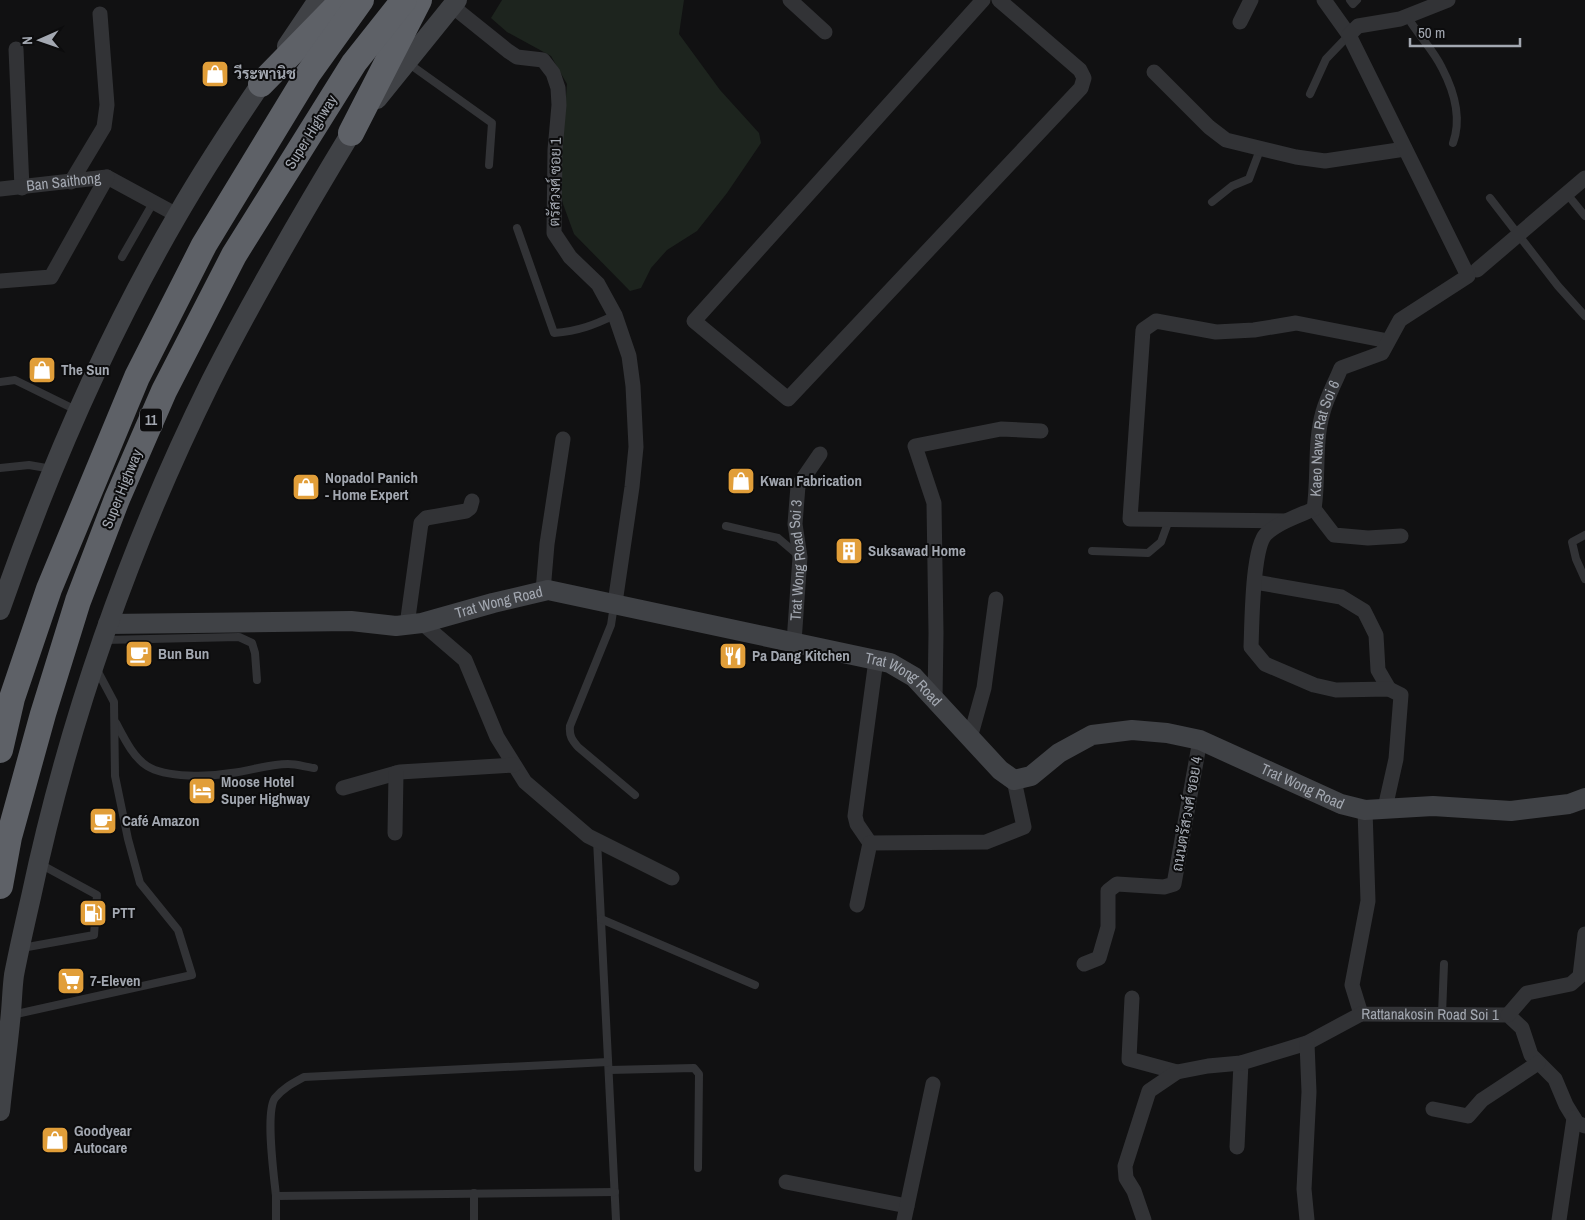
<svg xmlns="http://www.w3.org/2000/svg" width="1585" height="1220" viewBox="0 0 1585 1220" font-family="'Archivo Narrow',Sarabun,sans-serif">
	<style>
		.green { fill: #1d241e }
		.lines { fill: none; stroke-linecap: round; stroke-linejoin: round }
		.lane { stroke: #323336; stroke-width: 8 }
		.street { stroke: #323336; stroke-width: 15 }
		.secondary { stroke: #404246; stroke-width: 20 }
		.highway { stroke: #5e6167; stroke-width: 26 }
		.labels { text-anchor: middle; stroke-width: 4; stroke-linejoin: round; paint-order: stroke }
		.shield { fill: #0c0c0d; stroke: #767980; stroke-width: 1 }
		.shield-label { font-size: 14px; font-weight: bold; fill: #a3a8b1 }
		.poi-label { font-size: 15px; font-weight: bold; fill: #a3a8b1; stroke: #0c0c0d; text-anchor: start }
		.street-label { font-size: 15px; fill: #a3a8b1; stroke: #0c0c0d }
	</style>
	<rect width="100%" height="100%" fill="#111112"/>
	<path class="green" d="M502,0h182l-5,34 41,56 39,43 2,10 -34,50 -30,38 -30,19 -16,18 -10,20 -11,3 -56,-57 -11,-30 -4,-20 8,-100 -16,-28 -44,-24 -16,-14z"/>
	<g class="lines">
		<g class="lane">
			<path d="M1350,0l3,4 4,-4"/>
			<path d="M1407,16c10,18 26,33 35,52 12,23 20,50 11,75"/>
			<path d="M408,63l84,60 -3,42"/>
			<path d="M1310,94l16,-35 23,-24"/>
			<path d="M1567,194l18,22"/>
			<path d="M1490,198l68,88 27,30"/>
			<path d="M1212,202l20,-16 17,-7 12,-32"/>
			<path d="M517,228l37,105c25,-2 40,-8 61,-18"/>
			<path d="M122,257l31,-54"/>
			<path d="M0,382l15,-2 63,31"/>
			<path d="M0,468l29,-3 23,4"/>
			<path d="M726,526l52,12 20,17"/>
			<path d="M1585,535l-13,7 4,17 9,20"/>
			<path d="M1092,551l56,2 13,-11 8,-22"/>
			<path d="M614,605l-3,20 -41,101c-1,10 2,14 8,21l57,48"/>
			<path d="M104,640l135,-3 13,6 3,10 2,27"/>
			<path d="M116,723c8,15 17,34 31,43 19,12 62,11 84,7 19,-2 37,-9 57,-9 9,0 18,3 26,4"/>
			<path d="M597,840l19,380"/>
			<path d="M601,919l154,66"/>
			<path d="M22,948l72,-13 3,-40 -57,-31"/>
			<path d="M1442,1014l2,-50"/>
			<path d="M12,1015l180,-40 -14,-45 -38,-47 -12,-44 -13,-63 -1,-74 -17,-32"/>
			<path d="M609,1070l85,-2 5,6 -1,94"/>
			<path d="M276,1196c-2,-20 -11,-84 -1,-98 8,-10 18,-15 29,-21l304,-15"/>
			<path d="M276,1220v-24l339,-4"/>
			<path d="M474,1220v-27"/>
		</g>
		<g class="street">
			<path d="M790,0l35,32"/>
			<path d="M983,0l-289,321 94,78 293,-311 3,-10 -4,-8 -81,-70"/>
			<path d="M1324,0l25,35"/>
			<path d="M452,6l56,45 9,6 26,3 10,13 5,15 1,17 -4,45 -1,83 16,24 28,27 17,31 14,41 4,30 3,61 -4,40 -17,116"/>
			<path d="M1240,22l11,-22"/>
			<path d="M16,49l6,139"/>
			<path d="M1154,72l55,55 17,13 70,17 29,4 80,-12"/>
			<path d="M71,182l33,-55 3,-22 -7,-91"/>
			<path id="s1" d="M0,189l107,-12 70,38"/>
			<path d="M1477,270l108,-92"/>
			<path d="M0,281l51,-4 56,-100"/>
			<path d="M1314,509l20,26 34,3 33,-2"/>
			<path d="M1285,521l-155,-2 13,-189 13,-9 60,11 38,-2 42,-7 92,18"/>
			<path d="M1255,582l86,15 23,14 12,24 2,35 11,19"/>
			<path d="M543,591l4,-47 16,-105"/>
			<path d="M422,623l43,37 32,77 28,45 63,54 84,42"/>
			<path d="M407,625l14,-102 5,-5 40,-7 4,-3 2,-7"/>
			<path id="s2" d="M794,642l6,-85 -5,-33 3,-38 22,-32"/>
			<path d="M935,700l1,-67 -2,-130 -19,-57 86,-17 40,2"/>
			<path d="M970,738l14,-50 12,-89"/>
			<path d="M343,788l57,-16 114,-7"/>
			<path id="s3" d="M1385,808l11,-49 5,-64 -12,-6 -53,1 -22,-5 -49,-21 -14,-17c1,-22 1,-99 15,-113 13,-12 32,-18 48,-25 5,-31 0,-67 9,-97 4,-15 12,-29 18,-44l41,-15 18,-33 68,-44 -119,-241 9,-9 42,-7 48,-19"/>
			<path id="s4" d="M1365,810l3,91 -16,84 9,29 147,1 14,13 9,27 24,24 11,26 11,18 8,3"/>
			<path d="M395,833l1,-60"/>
			<path d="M870,843l-13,-19 -2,-8 21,-156"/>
			<path d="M857,905l13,-62 116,-1 38,-15 -10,-47"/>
			<path d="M1084,964l15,-6 9,-31v-36l9,-7 47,3 10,-3 26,-144"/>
			<path d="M1132,998l-3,61 48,13"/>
			<path d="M1508,1015l19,-22 44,-9 9,-8 5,-42"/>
			<path d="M1433,1109l35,7 14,-16 56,-37"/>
			<path d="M1237,1147l4,-84"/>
			<path d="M786,1182l121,24"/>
			<path d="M904,1220l29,-136"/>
			<path d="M1144,1220l-10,-29 -8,-13 -1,-12 24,-75 28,-19 31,-6 33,-3 66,-20 54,-29"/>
			<path d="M1307,1220l-3,-31 5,-97 -2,-49"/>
			<path d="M1559,1220l15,-102"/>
		</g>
		<g class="secondary">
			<path d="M287,46l31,-46"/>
			<path d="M377,99l80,-99"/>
			<path d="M0,610c47,-136 105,-270 177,-394 28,-49 60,-97 92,-144"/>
			<path id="s5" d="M108,624l243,-3 45,5 26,-3 71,-20 55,-13 342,73 24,14 86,93 14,10 17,-4 28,-23 33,-18 40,-5 35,3 33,7 141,64 24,6 68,-4 78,5 58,-7 16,-6"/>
			<path d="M0,1111c3,-30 7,-59 10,-89 2,-16 2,-32 4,-47 5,-26 11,-52 17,-78 38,-179 99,-352 180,-516 43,-85 91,-167 140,-248l8,-11"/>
		</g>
		<g class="highway">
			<path d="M261,84l82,-84"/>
			<path d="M351,133l68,-133"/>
			<path d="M0,750l12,-52 37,-109 88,-212 67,-132 104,-171 53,-74"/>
			<path d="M0,886l9,-49 34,-123 35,-113 39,-102 47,-108 70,-136 120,-192 50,-63"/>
		</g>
	</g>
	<defs>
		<symbol id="shop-square" viewBox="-11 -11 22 22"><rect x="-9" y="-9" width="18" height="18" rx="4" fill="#e19e39" stroke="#0c0c0d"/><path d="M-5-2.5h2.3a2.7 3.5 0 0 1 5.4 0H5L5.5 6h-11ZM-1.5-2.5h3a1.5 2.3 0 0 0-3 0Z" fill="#fff"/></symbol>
		<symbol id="building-square" viewBox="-11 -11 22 22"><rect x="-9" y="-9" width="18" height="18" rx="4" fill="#e19e39" stroke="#0c0c0d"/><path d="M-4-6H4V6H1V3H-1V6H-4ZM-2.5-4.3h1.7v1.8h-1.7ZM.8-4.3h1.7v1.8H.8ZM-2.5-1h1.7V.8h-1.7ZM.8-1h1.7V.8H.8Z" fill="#fff"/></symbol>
		<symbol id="cafe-square" viewBox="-11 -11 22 22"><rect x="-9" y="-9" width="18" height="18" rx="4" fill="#e19e39" stroke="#0c0c0d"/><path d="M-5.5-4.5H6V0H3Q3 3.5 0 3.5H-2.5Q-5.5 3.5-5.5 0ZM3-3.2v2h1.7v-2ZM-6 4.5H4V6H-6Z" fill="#fff"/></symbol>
		<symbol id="restaurant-square" viewBox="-11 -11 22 22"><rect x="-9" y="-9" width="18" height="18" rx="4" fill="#e19e39" stroke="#0c0c0d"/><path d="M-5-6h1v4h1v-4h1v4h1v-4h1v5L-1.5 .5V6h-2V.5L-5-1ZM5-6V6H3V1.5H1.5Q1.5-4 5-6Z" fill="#fff"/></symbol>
		<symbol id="hotel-square" viewBox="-11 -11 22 22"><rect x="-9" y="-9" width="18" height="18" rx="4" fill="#e19e39" stroke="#0c0c0d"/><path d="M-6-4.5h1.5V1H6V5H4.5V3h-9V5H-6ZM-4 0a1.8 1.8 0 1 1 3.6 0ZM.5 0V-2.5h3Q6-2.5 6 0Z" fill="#fff"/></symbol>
		<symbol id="fuel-square" viewBox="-11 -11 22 22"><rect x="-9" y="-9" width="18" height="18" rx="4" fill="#e19e39" stroke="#0c0c0d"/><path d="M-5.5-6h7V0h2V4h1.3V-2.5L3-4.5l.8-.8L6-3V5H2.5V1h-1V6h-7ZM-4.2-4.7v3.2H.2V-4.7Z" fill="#fff"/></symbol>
		<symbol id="supermarket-square" viewBox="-11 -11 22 22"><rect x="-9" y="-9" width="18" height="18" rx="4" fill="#e19e39" stroke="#0c0c0d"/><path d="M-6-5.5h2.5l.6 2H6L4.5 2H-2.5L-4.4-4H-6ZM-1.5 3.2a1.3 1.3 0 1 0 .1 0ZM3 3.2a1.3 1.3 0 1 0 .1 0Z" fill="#fff"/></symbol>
	</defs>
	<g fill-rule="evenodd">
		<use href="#shop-square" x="199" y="58" width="32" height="32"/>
		<use href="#shop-square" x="26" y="354" width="32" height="32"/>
		<use href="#shop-square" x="725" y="465" width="32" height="32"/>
		<use href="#shop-square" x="290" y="471" width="32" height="32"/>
		<use href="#building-square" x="833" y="535" width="32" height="32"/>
		<use href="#cafe-square" x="123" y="638" width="32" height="32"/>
		<use href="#restaurant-square" x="717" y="640" width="32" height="32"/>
		<use href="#hotel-square" x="186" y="775" width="32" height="32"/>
		<use href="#cafe-square" x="87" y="805" width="32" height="32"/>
		<use href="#fuel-square" x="77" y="897" width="32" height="32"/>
		<use href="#supermarket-square" x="55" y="965" width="32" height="32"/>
		<use href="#shop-square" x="39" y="1124" width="32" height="32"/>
	</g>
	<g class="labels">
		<rect class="shield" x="140" y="408.5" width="22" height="23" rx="4"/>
		<g class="shield-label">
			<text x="151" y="425">11</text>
		</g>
		<g class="poi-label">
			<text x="234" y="79">วีระพานิช</text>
			<text x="61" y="375">The Sun</text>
			<text x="325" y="483">Nopadol Panich<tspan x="325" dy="17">- Home Expert</tspan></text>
			<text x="760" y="486">Kwan Fabrication</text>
			<text x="868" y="556">Suksawad Home</text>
			<text x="158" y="659">Bun Bun</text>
			<text x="752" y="661">Pa Dang Kitchen</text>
			<text x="221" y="787">Moose Hotel<tspan x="221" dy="17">Super Highway</tspan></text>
			<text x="122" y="826">Café Amazon</text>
			<text x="112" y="918">PTT</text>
			<text x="90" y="986">7-Eleven</text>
			<text x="74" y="1136">Goodyear<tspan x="74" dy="17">Autocare</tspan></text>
		</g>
		<g class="street-label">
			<text transform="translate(311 132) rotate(-58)" y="5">Super Highway</text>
			<text transform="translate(555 182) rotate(-89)" y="5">ตรัสวงศ์ ซอย 1</text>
			<text dy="5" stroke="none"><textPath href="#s1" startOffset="64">Ban Saithong</textPath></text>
			<text dy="5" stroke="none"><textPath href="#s3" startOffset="520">Kaeo Nawa Rat Soi 6</textPath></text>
			<text transform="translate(122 489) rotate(-68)" y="5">Super Highway</text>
			<text dy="5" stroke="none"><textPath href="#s2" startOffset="82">Trat Wong Road Soi 3</textPath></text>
			<text dy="5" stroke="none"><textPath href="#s5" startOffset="394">Trat Wong Road</textPath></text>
			<text dy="5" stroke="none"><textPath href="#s5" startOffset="814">Trat Wong Road</textPath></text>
			<text dy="5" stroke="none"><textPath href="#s5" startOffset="1279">Trat Wong Road</textPath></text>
			<text transform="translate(1187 814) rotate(-80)" y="5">ถนนตรัสวงศ์ ซอย 4</text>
			<text dy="5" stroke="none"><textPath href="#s4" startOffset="276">Rattanakosin Road Soi 1</textPath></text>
		</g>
	</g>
	<g transform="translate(40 40) rotate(268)" stroke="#0c0c0d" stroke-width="4" paint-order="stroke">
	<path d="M0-4L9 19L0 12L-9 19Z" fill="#a3a8b1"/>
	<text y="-8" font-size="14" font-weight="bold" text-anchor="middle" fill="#a3a8b1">N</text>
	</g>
	<path d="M1410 38v8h110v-8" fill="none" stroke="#a3a8b1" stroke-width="2.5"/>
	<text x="1418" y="38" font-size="15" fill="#a3a8b1" stroke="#0c0c0d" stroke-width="4" paint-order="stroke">50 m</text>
</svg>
